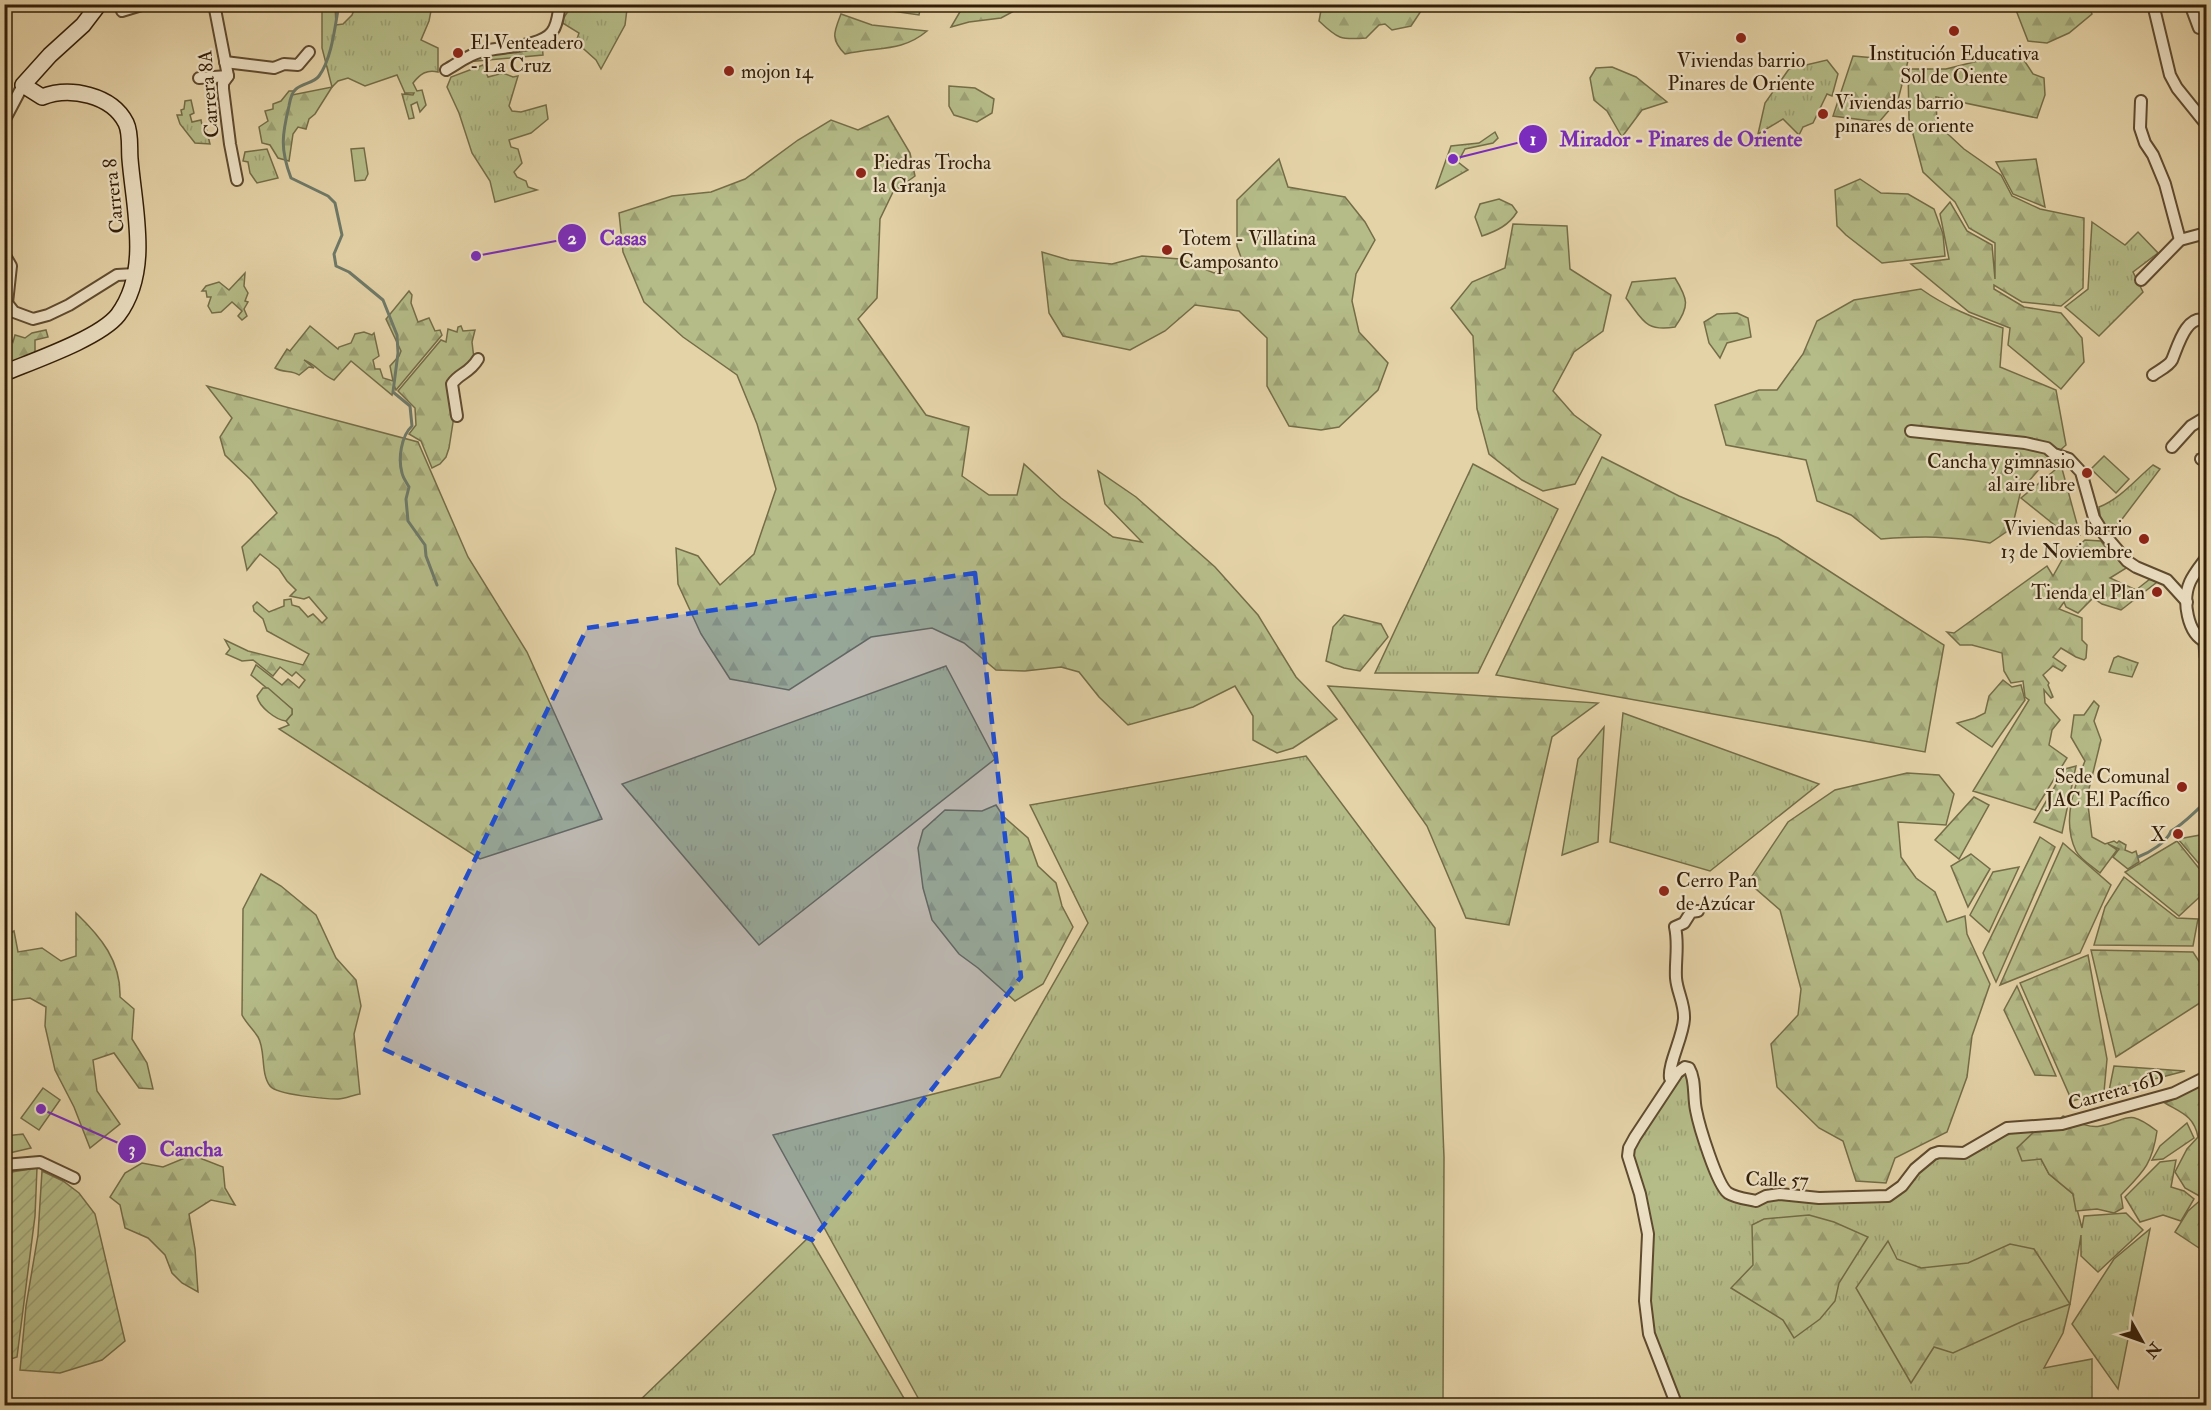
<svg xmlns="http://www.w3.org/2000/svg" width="2211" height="1410" viewBox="0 0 2211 1410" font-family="'IM FELL Double Pica',serif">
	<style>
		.grass { fill: url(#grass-tufts); stroke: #746d48; stroke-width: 1.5 }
		.forest { fill: url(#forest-firs); stroke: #746d48; stroke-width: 1.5 }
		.garden { fill: url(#garden-furrows); stroke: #746d48; stroke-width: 1.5 }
		.pitch { fill: #b5bc88; stroke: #746d48; stroke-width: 1.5 }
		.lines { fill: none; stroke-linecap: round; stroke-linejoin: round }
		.stream { stroke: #6e7a69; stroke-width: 3 }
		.street-casing { stroke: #5f4b30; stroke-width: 14 }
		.secondary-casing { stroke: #321e08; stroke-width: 18 }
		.street { stroke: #eee2c6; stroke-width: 10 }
		.secondary { stroke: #eee2c6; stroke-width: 15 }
		.marked { fill: #1d4ed8; fill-opacity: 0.2; stroke: #1d4ed8; stroke-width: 4.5; stroke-dasharray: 12 8; stroke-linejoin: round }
		.poi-dot { fill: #8f2418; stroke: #eee2c6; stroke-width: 2 }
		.labels { text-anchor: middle; stroke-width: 4.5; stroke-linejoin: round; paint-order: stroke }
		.poi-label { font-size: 20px; fill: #321e08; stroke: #eee2c6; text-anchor: start }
		.street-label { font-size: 20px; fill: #321e08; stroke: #eee2c6 }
		.leader { fill: none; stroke: #7b2cbf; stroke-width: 2 }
		.callout-dot { fill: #7b2cbf; stroke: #eee2c6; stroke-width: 2 }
		.mark-label { font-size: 18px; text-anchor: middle; font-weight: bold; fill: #fff }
		.callout-label { font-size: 21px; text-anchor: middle; font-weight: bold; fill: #7b2cbf; stroke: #eee2c6; stroke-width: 4.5; stroke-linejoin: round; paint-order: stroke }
	</style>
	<defs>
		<pattern id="grass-tufts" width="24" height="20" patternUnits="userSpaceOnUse" patternTransform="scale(1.5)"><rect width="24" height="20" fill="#b5bc88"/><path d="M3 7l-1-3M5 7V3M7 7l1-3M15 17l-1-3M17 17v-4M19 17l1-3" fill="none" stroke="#9ca174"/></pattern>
		<pattern id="forest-firs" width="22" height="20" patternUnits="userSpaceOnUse" patternTransform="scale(1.5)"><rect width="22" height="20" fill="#b5bc88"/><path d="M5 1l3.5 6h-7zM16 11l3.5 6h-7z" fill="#9ca174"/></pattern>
		<pattern id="garden-furrows" width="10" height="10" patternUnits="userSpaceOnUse" patternTransform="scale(1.5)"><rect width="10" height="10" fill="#b5bc88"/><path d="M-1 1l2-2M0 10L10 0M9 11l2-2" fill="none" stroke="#9ca174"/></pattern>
	</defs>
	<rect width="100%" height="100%" fill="#e5d3a8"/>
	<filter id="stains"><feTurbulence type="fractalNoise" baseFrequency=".00333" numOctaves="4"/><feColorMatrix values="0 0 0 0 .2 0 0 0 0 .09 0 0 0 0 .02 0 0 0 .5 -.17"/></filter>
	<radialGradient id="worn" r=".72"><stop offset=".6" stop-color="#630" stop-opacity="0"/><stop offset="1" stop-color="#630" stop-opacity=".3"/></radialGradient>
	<g class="grass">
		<path d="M317,5h18l1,20 7,-1 9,-9 4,-10h69l-1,5 7,1 -2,10 -8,19 17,8v24c-11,-3 -18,2 -25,11l4,8 5,-1 4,15 -6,7 -3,-10 -6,3 3,13 -5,1 -7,-25 11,1 1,-2h-9l-8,-18 -32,11 -17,-8 -10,3 -6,6 -10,-39v-40z"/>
		<path d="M572,5h51l4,4 -2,16 -24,44 -5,-9 -20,-18 3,-9 -18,-11z"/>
		<path d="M1827,60l11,14 -6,22 -5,-2 -14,29 -10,4 -4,8 -16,-16 -25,15 7,-31 24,-34z"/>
		<path d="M483,65l5,12 15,-4 10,4 5,-1 -9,30 3,5 9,1 25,-7 2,14 -17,14 -22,7 2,7 7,2 4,14 -8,9 3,5 9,4 2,6 9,3 -42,12 -5,-21 -18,-28 -13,-40 -12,-26 4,-10z"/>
		<path d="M191,100l3,13 -4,2 2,7 9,-2 1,5 3,-1 5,20 -15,-1 -15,-19 -3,-9h5l-1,-5 3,-1 1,-8z"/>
		<path d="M1495,132l3,6 -5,5 -28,6 -7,13 10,8 -32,18 15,-42 28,-3z"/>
		<path d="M267,149l11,29 -21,5 -7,-10 -2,-11 -5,-1 2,-9z"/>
		<path d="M2092,222l33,23 13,-13 20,21 -25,19 10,20 -44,44 -34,-29 23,-18z"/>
		<path d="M1473,464l85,45 -80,164h-103z"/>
		<path d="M2153,465l7,4 -50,66 -9,-13 -2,-15c21,-8 37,-28 54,-42z"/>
		<path d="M2118,656l20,7 -6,14 -23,-5 5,-14z"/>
		<path d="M946,666l49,93 -236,186 -137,-161z"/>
		<path d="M1623,713l196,71 -109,87 -100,-29z"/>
		<path d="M1604,727l-6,115 -36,13 16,-96z"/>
		<path d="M1306,756l129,172 9,229 -1,248h-521l-149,-270 227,-58 88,-154 -58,-118z"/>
		<path d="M1685,1067l27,97 23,32h153l45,-42 31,-1 43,-25 29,2 5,29 8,15 24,20 9,34 2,-12 42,-3 17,17 -45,42 -17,-16v-21l-11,69 -7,29 -19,35 48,-9v46h-415l-28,-71 -1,-100 -19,-86z"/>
		<path d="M2176,1160l-5,27 13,4 10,8 -13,22 -18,-6 -23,7 -15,-25 35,-35z"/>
		<path d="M2150,1229l-32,160 -46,-65 42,-65z"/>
		<path d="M809,1237l99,168h-273z"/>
	</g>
	<g class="forest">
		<path d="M964,5v-1l61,1 -24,13 -32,4 -18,5z"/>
		<path d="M1322,5v-1l103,1 -14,21 -19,4 -7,-6 -6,1 -13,13c-26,2 -28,1 -47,-17z"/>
		<path d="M1442,5v-1l103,1 -16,7 -26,-1 -22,-6 -23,5 -16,-2z"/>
		<path d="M2014,5h74l4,9 -23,19 -22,10 -19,-2z"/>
		<path d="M841,14l31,11 55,6c-26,22 -51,15 -82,23 -15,-15 -11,-22 -4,-40z"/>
		<path d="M542,43l1,12 -77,7 31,-12z"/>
		<path d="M2018,51l15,23 11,4 1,17 -8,23 -101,-21 1,27 27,25 37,26 11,21 28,13 44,9 -1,70 -22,18 -39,-4 -28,-17v4l30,18 37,6 21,25 2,24 -23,27 -53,-44 2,-17 -41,-16 -58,-48 38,-5 -9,-45 10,-12 17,29 25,14 3,34v-36l-26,-15 -14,-26 -32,-30 -14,-53 -1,-50h38z"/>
		<path d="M1853,56l55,5 -10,39 -19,22 -46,-6z"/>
		<path d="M1612,67l24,10 31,25 -25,8 -20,27 -15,-26 -13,-11 -4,-22 6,-10z"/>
		<path d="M949,86l26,2 19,11 -2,14 -15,9 -23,-7 -5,-9z"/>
		<path d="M332,87l-17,27 -6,5 -3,10 -8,-2 -5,7 -4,27 -11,-3 -8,-13 -8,-2 -3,-16 9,-6 -3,-10 8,-2v-5l8,-3 8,-10h5l-2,4z"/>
		<path d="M888,116l22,37 5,23 -22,16 -13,27 -3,79 -19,21 68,96 43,12 -7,49 27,19h28l7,-31 37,34 52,39 29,5 -37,-38 -7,-33 38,26 79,70 43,48 38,62 41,42 -44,29 -16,5 -24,-13v-24l-18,-30 -42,21 -65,18 -29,-28 -20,-25 -18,-5 -36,4 -29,-1 -32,-27 -32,-15 -61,9 -82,53 -59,-11 -29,-45 -23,-50 -2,-36 22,8 22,29 34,-31 22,-65 -19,-65 -20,-49 -54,-38 -39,-35 -21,-50 -4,-39 53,-17 39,-4 34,-13 53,-39 33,-20 27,10z"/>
		<path d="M1279,159l9,28 57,10 20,25 10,18 -19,34 -4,27 7,31 29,31 -10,27 -39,37 -18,3 -32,-4 -22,-40v-48l-28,-27 -44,-6 -30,26 -35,19 -67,-14 -14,-23 -7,-61 27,8 43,4 30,-8 38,3 34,14 29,-10 -6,-17v-46z"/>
		<path d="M2036,159l9,48 -32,-13 -17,-32z"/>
		<path d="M1860,179l21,14 27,1 26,15 9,25 2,22 -63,7 -36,-28 -9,-9 -2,-36z"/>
		<path d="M1499,199l13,6 5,7c-8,13 -20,19 -35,24l-7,-19 5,-13z"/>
		<path d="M1513,224l54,2 3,43 41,26 -8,36 -29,21 -21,39 21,24 27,20 -26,49 -32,7 -21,-11 -33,-26 -12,-45 -4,-73 -22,-28 21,-26 33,-14z"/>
		<path d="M245,273l-1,13 4,7 -3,8 3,1 -4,7 3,7 -5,4 -4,-4 4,-5 -10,-9 -11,10 -9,1 -4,-7 3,-9h-4l-1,-6h-4l4,-5 13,-4 10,8z"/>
		<path d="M1675,278c13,21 15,28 0,49 -30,5 -32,-7 -49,-29l6,-16z"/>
		<path d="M1921,289c25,18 53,29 82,39l-3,39 56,23 10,55 -24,21 -21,24 -9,38 -22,15c-41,-7 -68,-7 -109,-4l-30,-24 -34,-14 -11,-41 -80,-15 -11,-40 44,-15h18l26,-36 14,-33 37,-21z"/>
		<path d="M409,291l3,4 -1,8 7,19 11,-4 6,13 5,-1 2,5 -46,55 -2,-5 -2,10 -41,-34 -17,19c-11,-4 -17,-15 -30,-20l10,8 -5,-1 -10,8c-7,-5 -16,-2 -24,-7l12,-19 3,2 20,-25 28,23 1,-2 12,-4 4,-9 9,-2 8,3 2,-2 5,23 -6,4 2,9h5l3,9 10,3 -3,-15 9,-10 2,-5 -15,-32z"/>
		<path d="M1737,313l11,5 3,19 -24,6 -7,15 -11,-15 -5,-21 13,-8z"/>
		<path d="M461,326l2,5 12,-1 -3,12 2,17 -22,18 2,39 -5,32 -3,9 -6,7 -8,4 -11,-27 -12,-7 7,-9 -1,-17 -17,-17 43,-51 5,2 2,-13 9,3 1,-5z"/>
		<path d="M46,330l2,7 -13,3v13l-22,10 -5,-7h-3v-7l6,-10 2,3 2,-7 10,3 7,-5z"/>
		<path d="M207,386l211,56 50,115 59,95 75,167 -122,40 -201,-130 10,-4 -3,-4 6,-7v-5l-41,-34 5,-10 26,20 6,-6 11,9 6,-8 -9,-8 -4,4 -12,-9 -7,9 -20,-16 -11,1 -16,-7 4,-5 -5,-9 23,11 55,14 6,-11 -42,-23 -4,-12 -9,-8 -1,-5 4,-4 12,10 15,-6v-6l7,-1 1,6 7,2 9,10 5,-3 9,9 5,-5 -18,-21 -5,2 -14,-3 6,-6 -9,-9 -8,-12 -19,-15 -13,16 -5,-23 35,-34 -26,-33 -26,-25 -5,-18 12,-19z"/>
		<path d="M1602,457l77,39 99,42 166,107 -19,107 -429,-77z"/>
		<path d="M2061,465l19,70 -18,-4 -41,-33z"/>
		<path d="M2085,540l16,1 5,7 22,19 -18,11 26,12 14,-11h11l-40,31 -19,-6 -9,-6 -15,15 -12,-6 -2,-5 -5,7 23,9v22l5,5 -1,13 -2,2 -8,-3 -15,-9 -8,9 13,9 -4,5 -9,-5 -10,9 6,8 -1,2 5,12 -2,1 -7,-8 1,13 15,17 -8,10 -3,15 18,13 -32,52 -62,-19 56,-91 -4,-3 -2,-16 -12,2 -7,-12 -2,-18 -30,-8h-12l-13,-13 7,1 93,-67 6,10 9,-16z"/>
		<path d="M1344,615l37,9 7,13 -28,34 -16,-3 -18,-7 7,-34z"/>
		<path d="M2003,680l9,7 9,-2 4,15 -33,47 -35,-24 18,-5 10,-5 4,-17z"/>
		<path d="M1328,686l270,17 -46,34 -43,188 -43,-7 -39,-92z"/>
		<path d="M2094,701l5,5 -5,15 7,19 -14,57 5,40 13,7 9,-3 3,2 2,-2 7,4 -1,5 7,3 4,-2 3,11 -11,7 -15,-12 6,-8 -11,-5 9,6 -17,23c-7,-6 -20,-14 -24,-22 -14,-29 -3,-62 9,-90l-14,-24 3,-22h10z"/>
		<path d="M2076,766l-14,67 -28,-11 31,-53z"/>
		<path d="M1907,773l32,2 15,19 -8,31 -48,-3 3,35 15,21 19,14 12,30 18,-6 2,18 23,50 -18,52 -5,41 -20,55 -52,26 -9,25 -30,-2 -13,-40 -24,-13 -42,-41 -6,-43 27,-29 3,-26 -21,-79 -32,-28 40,-60 47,-32z"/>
		<path d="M1974,797l15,8 -30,54 -24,-19z"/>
		<path d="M996,805l7,11 25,22 10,28 18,17 6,23 11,21 -30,57 -28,17 -37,-33 -19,-14 -27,-34 -9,-32 -5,-40 5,-18 22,-20 37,1z"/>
		<path d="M2206,834v38l-28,-33z"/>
		<path d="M2040,837l15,10 -59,135 -13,-29z"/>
		<path d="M2177,841l29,36v14l-27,25 -54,-44z"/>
		<path d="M2063,843l48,42 -31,68 -80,32z"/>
		<path d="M1971,854l19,15 -22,38 -17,-41z"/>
		<path d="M2019,867l-30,65 -19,-17 23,-43z"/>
		<path d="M261,874l20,12 35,29 20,43 20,22 5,26 -7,28 6,60c-7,1 -15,5 -22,5 -12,0 -61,-4 -68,-13 -10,-13 -4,-36 -12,-49 -5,-8 -12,-14 -16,-22l1,-106z"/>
		<path d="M2124,877l53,41 21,1 -5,27 -99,-1 11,-38z"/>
		<path d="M76,913c25,24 45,48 44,84l14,12 -2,30 15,24 6,26 -14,-1 -25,-35 -21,7 4,31 23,33 -30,24 -16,-41 -19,-37 -10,-44 1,-19 -16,-9 -25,3v-65l9,-5 4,21 24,-4 19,13 15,-5z"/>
		<path d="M2091,950l102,2 13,20v27l-90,58z"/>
		<path d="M2088,955l19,104 -3,33 -32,9 -52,-118z"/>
		<path d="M2017,986l39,90 -21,-1 -31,-65z"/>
		<path d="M2114,1066l71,5 -76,20z"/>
		<path d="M2206,1083v165l-4,2 -27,-18 13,-21 15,-13 -18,-10 -10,-16 12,-23 11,-12c-4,-21 -16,-24 -33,-34z"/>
		<path d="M2063,1116c10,4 26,13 37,10 30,-6 26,-18 57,5 -5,34 -14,41 -36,64l2,13 -9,5 -17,-4 -21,2 -3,-17 -24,-20 -8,-15 -19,2 -5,-13 19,-18 16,-4z"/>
		<path d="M2187,1123l7,15 -31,21 -11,1 8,-14z"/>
		<path d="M23,1134l8,14 -26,6v-18z"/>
		<path d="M192,1155l31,12 2,21 10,17 -24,-5 -22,14 6,35 3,43 -16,-9 -10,-10 -7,-18 -17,-17 -23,-10 -5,-23 -10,-8 15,-24 17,-10 21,4z"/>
		<path d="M1809,1215l25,7 34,15 -29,46 -4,18 -15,18 -26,19 -11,-18 -52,-32 22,-23 -1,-40 12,-6z"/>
		<path d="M1888,1241l9,18 24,9 47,-5 42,-19 24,5 36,55 -49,18 -68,31 -19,-6 -23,36 -55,-95z"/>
	</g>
	<g class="garden">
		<path d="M37,1168l-2,48 -18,141 -12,4v-188z"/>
		<path d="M42,1171l21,10 16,12 16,21 30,127 -23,19 -42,13 -40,-3 6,-64 12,-71z"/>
	</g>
	<g class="pitch">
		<path d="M850,5h71l-2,10z"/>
		<path d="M364,148l4,26 -3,6 -10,1 -4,-32z"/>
		<path d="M2104,456l25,23 -13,14 -25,-24z"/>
		<path d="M263,688h5l24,21v5l-6,7c-10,-1 -27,-14 -29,-25z"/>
		<path d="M43,1088l17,12 -21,30 -18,-12z"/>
	</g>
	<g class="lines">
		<g class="stream">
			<path d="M339,4c-4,22 -7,54 -20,72 -5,7 -16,7 -23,13 -5,4 -6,11 -7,17 -7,29 -9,43 2,72l37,18 7,7 7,32 -8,19 2,12 13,6 34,28 14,35 1,18 -5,39 17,14 2,20c-11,10 -14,33 -10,47 1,5 5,10 7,14l-3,12 2,22 17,24 1,11 11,29"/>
			<path d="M2199,645l1,12 6,11"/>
			<path d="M2138,857c11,-4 29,-15 33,-26 13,-7 23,-19 35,-29"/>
		</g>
		<defs>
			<g id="street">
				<path d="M214,4l14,72 -5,7v6l7,55 7,36"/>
				<path d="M1193,4h17"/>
				<path d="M2153,4l17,71 7,13 29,36"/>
				<path d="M2190,4l9,24"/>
				<path d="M122,11l23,-7"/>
				<path d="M225,62l49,6 10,-4 14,1 11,-13"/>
				<path d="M446,70c11,-6 22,-15 34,-18 19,-6 60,-4 72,-20 6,-8 6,-18 8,-28"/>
				<path d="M199,78l29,-2"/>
				<path d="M2141,101l-1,27 5,15 8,12 12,29 15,56"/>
				<path d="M4,121l19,-36"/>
				<path d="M4,254l7,12 -4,37 7,9 19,7 15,-4 21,-10 48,-30 18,-1"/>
				<path d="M2141,280l39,-40 26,-7"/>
				<path d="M2153,375c5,-4 16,-9 19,-15 6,-14 14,-46 34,-40"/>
				<path d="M457,416l-5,-32c7,-11 17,-10 26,-25"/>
				<path d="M1911,431l114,12 22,5 7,6 15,5 12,13 13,46 10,16 23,27 9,6 31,13 20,22"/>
				<path d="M2172,447l19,-21 15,-9"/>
				<path d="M2201,459l5,-1"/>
				<path d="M2206,558c-5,7 -12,15 -16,24 -8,18 -3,52 16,60"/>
				<path d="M1698,911l-7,1 -7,11 -9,4c4,18 0,33 1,51 1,14 9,26 8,41 -1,18 -16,45 -14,59l15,-11 4,1c7,12 4,28 7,42 3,16 21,75 32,83 8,5 19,6 28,8l10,-5 14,-2 39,4 69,-2 14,-10 13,-17 18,-15 6,-2 25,1 43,-25 55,-4 112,-31 32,-16"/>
				<path d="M1676,1075l-41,62 -6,11 -1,8 12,38 8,40 -3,67 4,33 28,72"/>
				<path d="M4,1165l36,-3 34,16"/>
			</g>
			<path id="secondary" d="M4,373c29,-12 96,-35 114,-58 33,-44 16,-106 12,-156 -1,-11 1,-26 -4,-36 -14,-28 -56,-37 -84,-26l-19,-12 27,-30 33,-30 16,-21"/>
		</defs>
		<use href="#street" class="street-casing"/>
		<use href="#secondary" class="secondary-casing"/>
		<use href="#street" class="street"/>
		<use href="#secondary" class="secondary"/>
	</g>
	<path class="marked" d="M975,573l46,404 -209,263 -429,-191 204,-421z"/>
	<g class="poi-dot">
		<circle cx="1954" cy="31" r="6"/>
		<circle cx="1741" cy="38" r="6"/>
		<circle cx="458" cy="53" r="6"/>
		<circle cx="729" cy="71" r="6"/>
		<circle cx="1823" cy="114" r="6"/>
		<circle cx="861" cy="173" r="6"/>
		<circle cx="1167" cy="250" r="6"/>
		<circle cx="2087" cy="473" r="6"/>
		<circle cx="2144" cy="539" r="6"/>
		<circle cx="2157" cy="592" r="6"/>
		<circle cx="2182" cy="787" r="6"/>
		<circle cx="2178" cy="834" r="6"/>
		<circle cx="1664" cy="891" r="6"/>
	</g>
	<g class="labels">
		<g class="poi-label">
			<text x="470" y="49">El Venteadero<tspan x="470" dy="23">- La Cruz</tspan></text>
			<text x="1954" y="60" text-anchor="middle">Institución Educativa<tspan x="1954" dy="23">Sol de Oiente</tspan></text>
			<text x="1741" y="67" text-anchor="middle">Viviendas barrio<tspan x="1741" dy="23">Pinares de Oriente</tspan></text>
			<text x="741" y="78">mojon 14</text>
			<text x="1835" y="109">Viviendas barrio<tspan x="1835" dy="23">pinares de oriente</tspan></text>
			<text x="873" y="169">Piedras Trocha<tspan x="873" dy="23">la Granja</tspan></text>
			<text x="1179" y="245">Totem - Villatina<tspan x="1179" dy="23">Camposanto</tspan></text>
			<text x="2075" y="468" text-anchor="end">Cancha y gimnasio<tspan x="2075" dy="23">al aire libre</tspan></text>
			<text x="2132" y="535" text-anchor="end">Viviendas barrio<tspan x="2132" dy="23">13 de Noviembre</tspan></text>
			<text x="2145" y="599" text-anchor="end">Tienda el Plan</text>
			<text x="2170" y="783" text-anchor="end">Sede Comunal<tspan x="2170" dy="23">JAC El Pacífico</tspan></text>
			<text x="2166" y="841" text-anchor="end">X</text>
			<text x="1676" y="887">Cerro Pan<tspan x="1676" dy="23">de Azúcar</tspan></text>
		</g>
		<g class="street-label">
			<text transform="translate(208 94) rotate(-95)" y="7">Carrera 8A</text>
			<text transform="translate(113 196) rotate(-96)" y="7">Carrera 8</text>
			<text transform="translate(2116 1090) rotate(-16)" y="7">Carrera 16D</text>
			<text transform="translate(1777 1179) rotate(1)" y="7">Calle 57</text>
		</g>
	</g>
	<path class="leader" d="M1453 159L1533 139M476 256L572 238M41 1109L132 1149"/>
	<g class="callout-dot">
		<circle cx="1453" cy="159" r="6"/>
		<circle cx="476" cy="256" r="6"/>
		<circle cx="41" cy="1109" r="6"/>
		<circle cx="1533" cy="139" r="15"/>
		<circle cx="572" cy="238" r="15"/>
		<circle cx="132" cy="1149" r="15"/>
	</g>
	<g class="mark-label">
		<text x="1533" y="145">1</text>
		<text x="572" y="244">2</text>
		<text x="132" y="1155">3</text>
	</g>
	<g class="callout-label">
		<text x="1681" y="146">Mirador - Pinares de Oriente</text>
		<text x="623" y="245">Casas</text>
		<text x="191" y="1156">Cancha</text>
	</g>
	<rect width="2211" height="1410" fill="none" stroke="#e5d3a8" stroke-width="24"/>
	<rect x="6" y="6" width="2199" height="1398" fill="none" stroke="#321e08" stroke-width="3"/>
	<rect x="12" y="12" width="2187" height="1386" fill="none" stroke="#321e08" stroke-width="1.5"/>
	<g transform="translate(2142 1341) rotate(130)" stroke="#eee2c6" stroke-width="4.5" paint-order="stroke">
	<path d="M0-4.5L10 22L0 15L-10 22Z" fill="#321e08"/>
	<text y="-9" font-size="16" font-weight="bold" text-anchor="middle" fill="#321e08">N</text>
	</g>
	<rect width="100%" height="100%" filter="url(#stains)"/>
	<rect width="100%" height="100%" fill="url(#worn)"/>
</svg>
